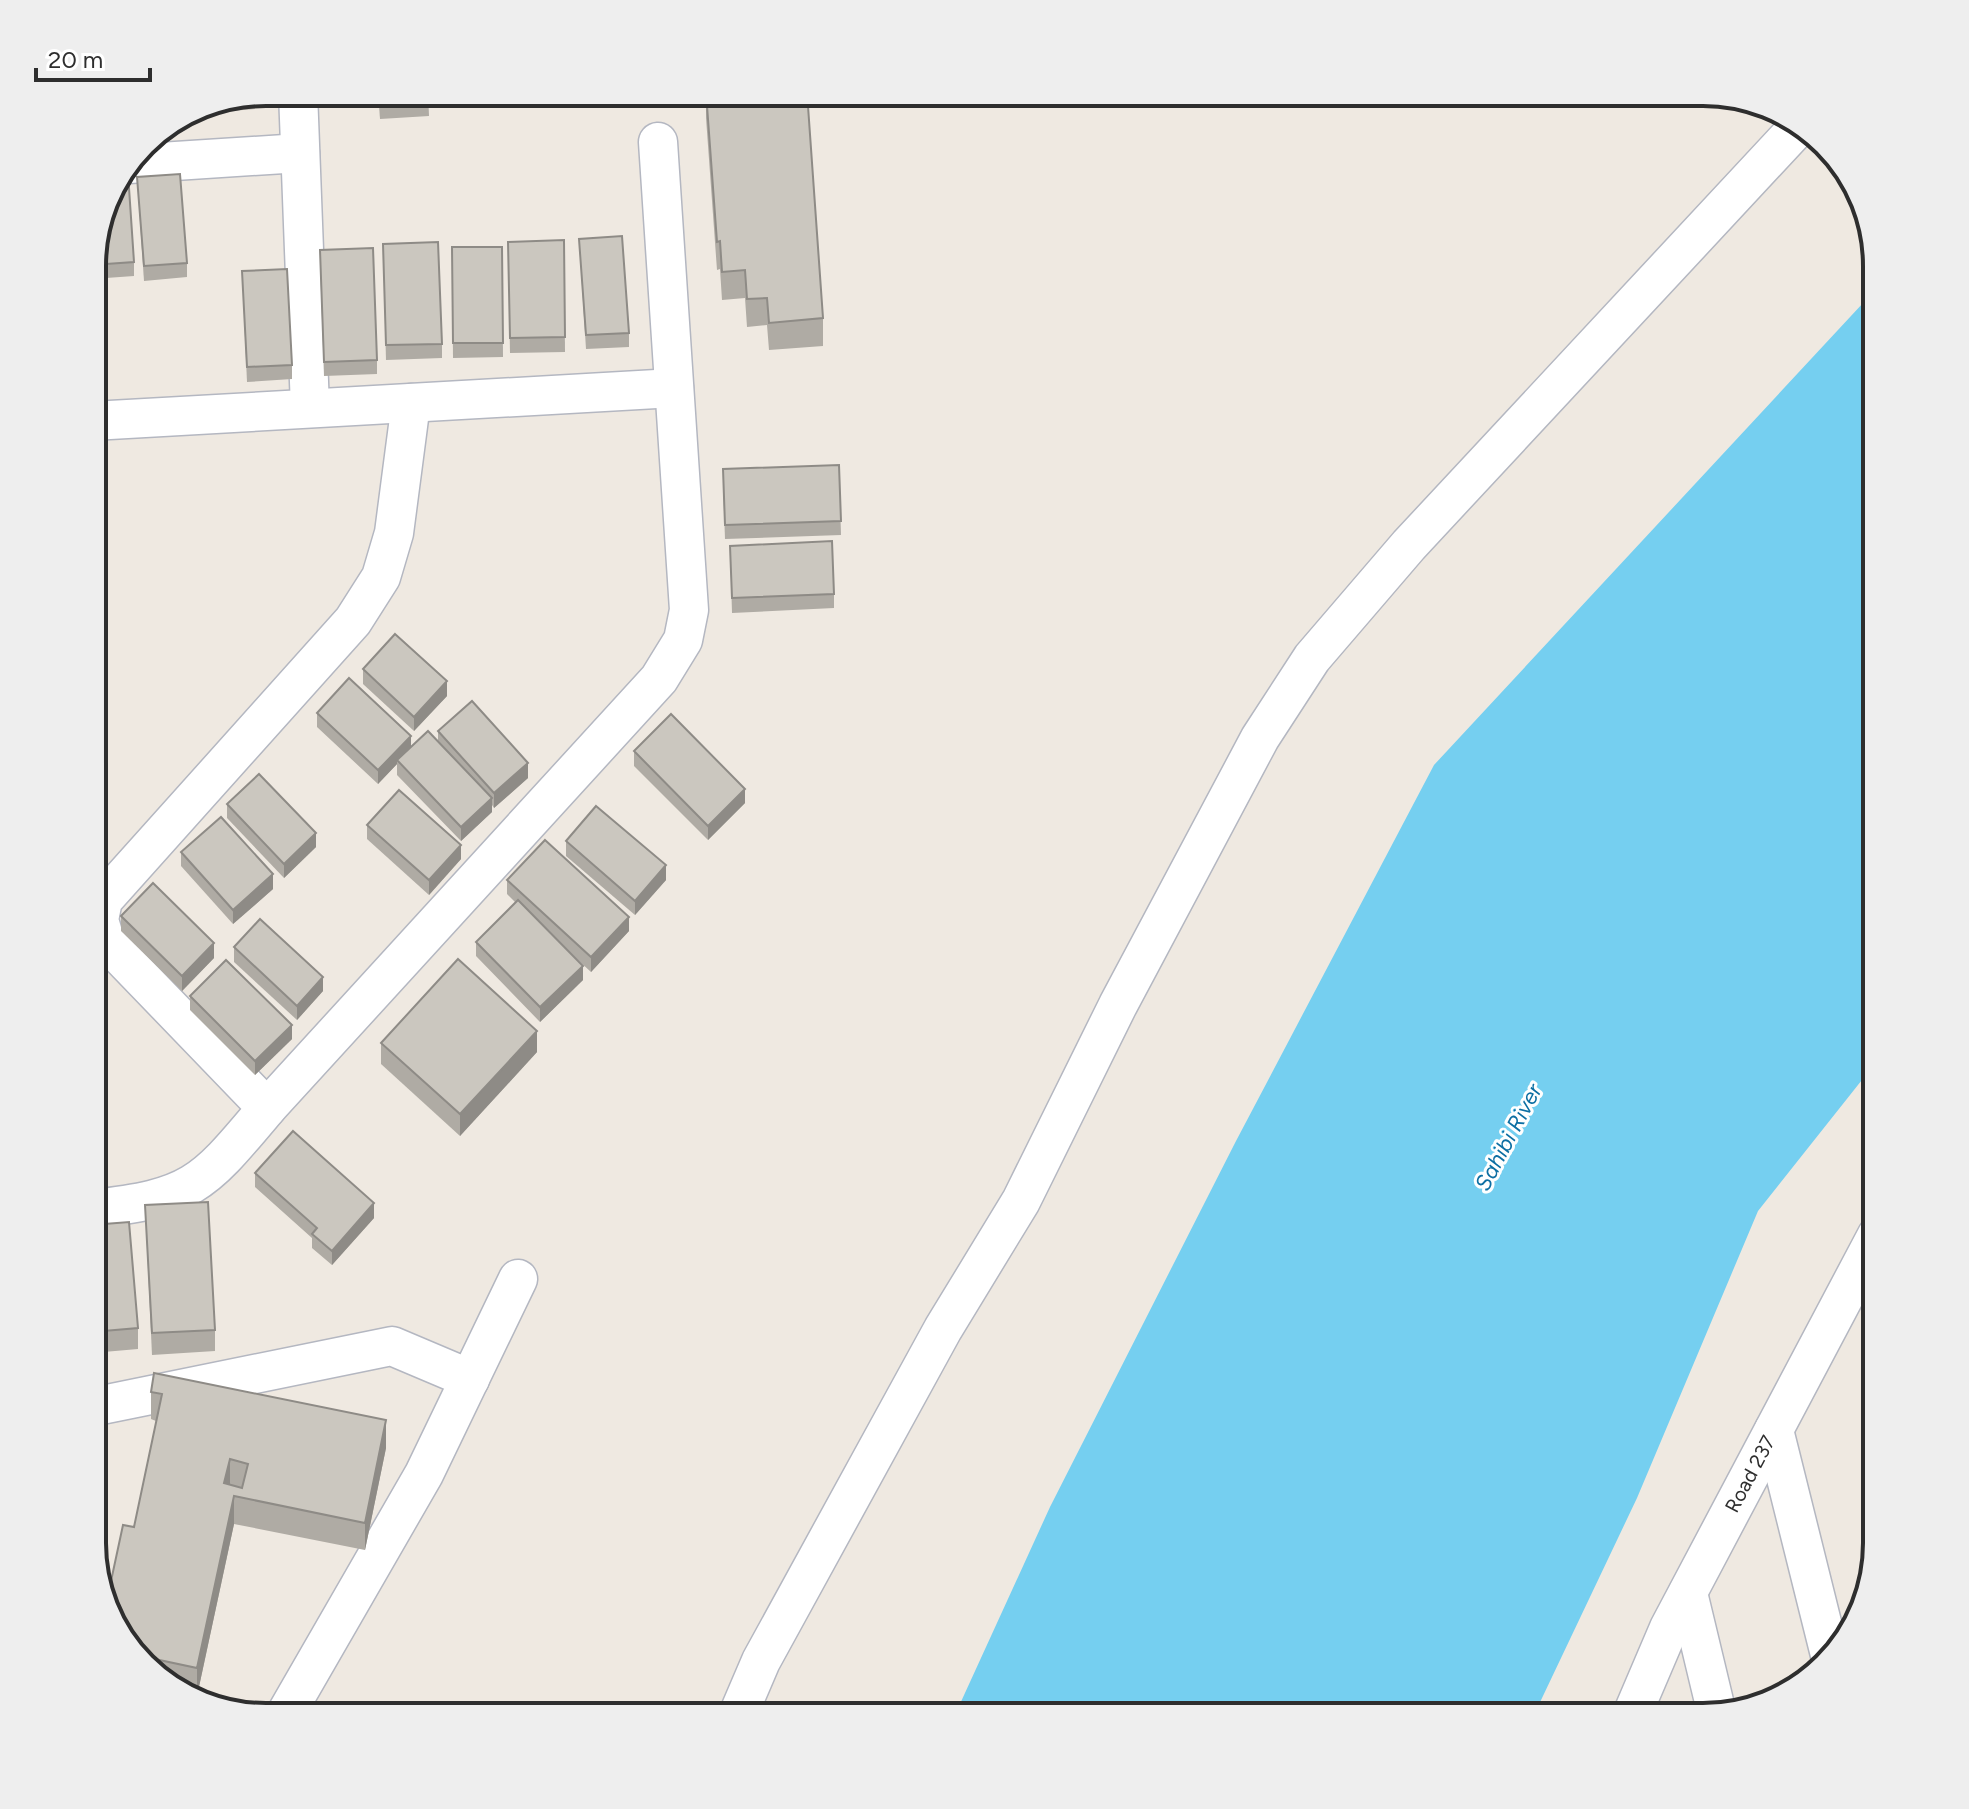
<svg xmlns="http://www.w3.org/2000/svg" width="1969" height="1809" viewBox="0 0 1969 1809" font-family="Figtree,sans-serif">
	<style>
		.water { fill: #75cff0 }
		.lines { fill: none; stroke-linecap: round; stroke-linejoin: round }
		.minor-casing { stroke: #b4b7c1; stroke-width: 41 }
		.minor { stroke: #fff; stroke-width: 38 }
		.wall { fill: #afaba4 }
		.shaded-wall { fill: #8e8b86 }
		.building { fill: #cbc7bf; stroke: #8e8b86; stroke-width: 2; fill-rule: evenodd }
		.labels { text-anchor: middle; stroke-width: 6; stroke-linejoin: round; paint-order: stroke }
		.street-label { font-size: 20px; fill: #2e2e2e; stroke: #fff }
		.water-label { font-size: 22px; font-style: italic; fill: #0d6fa3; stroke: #fff }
		.rim { fill: none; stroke: #2e2e2e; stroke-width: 4 }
	</style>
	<rect width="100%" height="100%" fill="#efe9e1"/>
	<path class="water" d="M1877,288v773l-119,150 -121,287 -104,219h-579l96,-210 186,-366 198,-376z"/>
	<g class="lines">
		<defs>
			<g id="minor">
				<path d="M298,92l12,316"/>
				<path d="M129,164l171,-11"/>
				<path d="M92,421l582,-33"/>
				<path d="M267,1108l-162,-168 -6,-20 4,-20 250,-279 28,-44 13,-44 17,-130"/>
				<path d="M92,1209c102,-11 111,-25 175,-101l392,-429 24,-39 6,-30 -31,-468"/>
				<path d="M92,1407l300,-61 78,33"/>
				<path d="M1774,1430l57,229"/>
				<path d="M1688,1593l29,121"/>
				<path d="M284,1717l140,-243 94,-195"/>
				<path d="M737,1717l24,-56 182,-332 78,-128 97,-196 142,-267 52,-80 97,-113 391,-420"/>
				<path d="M1631,1717l38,-89 208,-393"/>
			</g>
		</defs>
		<use href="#minor" class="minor-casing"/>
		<use href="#minor" class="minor"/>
	</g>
	<g class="wall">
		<path d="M378,92h50l1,24 -49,3z"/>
		<path d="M706,92l117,226v28l-54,4 -2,-25 -20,2 -2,-29 -23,2 -2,-31 -3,1 -11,-152z"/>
		<path d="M255,94v15l-48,4v-9z"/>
		<path d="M199,105v5l-10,2z"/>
		<path d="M137,177l50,86v14l-43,4z"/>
		<path d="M579,239l50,94v14l-43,2z"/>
		<path d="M564,240l1,112 -55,1 -2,-111z"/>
		<path d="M383,244l59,100v14l-56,2z"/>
		<path d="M452,247h50l1,110 -50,1z"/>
		<path d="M92,254l42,8v14l-42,3z"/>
		<path d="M320,264l57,96v14l-53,2z"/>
		<path d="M242,271l50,94v14l-45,3z"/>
		<path d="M839,465l2,70 -116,4 -2,-56z"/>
		<path d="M730,546l104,48v14l-102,5z"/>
		<path d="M363,669l84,27 -33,35 -51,-47z"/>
		<path d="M317,713l94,35 27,-6v-11l90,47 -34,30 -2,-3v7l-31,29 -64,-66v-11l-19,20 -61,-57z"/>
		<path d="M634,751l111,52 -37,37 -74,-74z"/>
		<path d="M227,804l89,43 -32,31 -57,-60z"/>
		<path d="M367,825l94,34 -32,36 -62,-56z"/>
		<path d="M566,841l100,39 -31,35 -69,-59z"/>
		<path d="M181,852l92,37 -40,35 -52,-58z"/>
		<path d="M507,880l122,51 -38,41 -26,-24 18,32 -43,42 -64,-66v-14l40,-39 -9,-9z"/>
		<path d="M121,916l93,42 -32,33 -61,-60z"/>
		<path d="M234,947l89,44 -26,29 -63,-58z"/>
		<path d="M190,996l102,43 -37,36 -65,-65z"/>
		<path d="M381,1043l156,9 -77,84 -79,-72z"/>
		<path d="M255,1173l119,45 -42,47 -20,-17v-10l-57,-51z"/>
		<path d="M145,1205l70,125v21l-63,4z"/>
		<path d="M92,1225l46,103v21l-46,4z"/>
		<path d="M151,1392l235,56 -21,102 -131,-26 -37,172 -15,-4 -39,-26 -38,-56 29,-83 22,-106 -5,-2z"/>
	</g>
	<g class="shaded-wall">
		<path d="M447,681v15l-33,35v-14z"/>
		<path d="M411,736v14l-14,10v4l-19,20v-14z"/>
		<path d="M528,763v15l-34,30v-15z"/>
		<path d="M745,789v14l-37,37v-14z"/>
		<path d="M492,798v14l-31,29v-14z"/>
		<path d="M316,833v14l-32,31v-14z"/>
		<path d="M461,845v14l-32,36v-15z"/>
		<path d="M666,865v15l-31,35v-14z"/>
		<path d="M273,874v15l-40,35v-14z"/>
		<path d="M629,917v14l-38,41v-15z"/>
		<path d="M214,943v15l-32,33v-15z"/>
		<path d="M583,966v14l-43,42v-15z"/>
		<path d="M323,977v14l-26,29v-14z"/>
		<path d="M292,1025v14l-37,36v-14z"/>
		<path d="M537,1031v21l-77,84v-22z"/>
		<path d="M374,1203v15l-42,47v-14z"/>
		<path d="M386,1420v28l-21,102v-27z"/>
		<path d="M230,1459v28l-6,-4z"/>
		<path d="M234,1496v28l-37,172v-28z"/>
	</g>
	<g class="building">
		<path d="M379,92h49l1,9 -49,4z"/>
		<path d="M706,92h101l16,226 -54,5 -2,-25 -20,1 -2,-29 -23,2 -2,-31 -3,1z"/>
		<path d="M128,173l6,89 -42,3v-11l18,-65 12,-15z"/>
		<path d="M180,174l7,89 -43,3 -7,-89z"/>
		<path d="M622,236l7,97 -43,2 -7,-96z"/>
		<path d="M564,240l1,97 -55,1 -2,-96z"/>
		<path d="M438,242l4,102 -56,1 -3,-101z"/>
		<path d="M452,247h50l1,96h-50z"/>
		<path d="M373,248l4,112 -53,2 -4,-112z"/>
		<path d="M287,269l5,96 -45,2 -5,-96z"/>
		<path d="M839,465l2,56 -116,4 -2,-56z"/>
		<path d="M832,541l2,53 -102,4 -2,-52z"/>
		<path d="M395,634l52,47 -33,36 -51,-48z"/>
		<path d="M349,678l62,58 -33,34 -61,-57z"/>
		<path d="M472,701l56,62 -34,30 -56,-62z"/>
		<path d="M671,714l74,75 -37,37 -74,-75z"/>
		<path d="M428,731l64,67 -31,29 -64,-67z"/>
		<path d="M259,774l57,59 -32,31 -57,-60z"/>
		<path d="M399,790l62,55 -32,35 -62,-55z"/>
		<path d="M596,806l70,59 -31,36 -69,-60z"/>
		<path d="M221,817l52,57 -40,36 -52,-58z"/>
		<path d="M545,840l84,77 -38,40 -84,-77z"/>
		<path d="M153,883l61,60 -32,33 -61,-60z"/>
		<path d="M518,900l65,66 -43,41 -64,-65z"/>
		<path d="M260,919l63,58 -26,29 -63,-59z"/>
		<path d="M458,959l79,72 -77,83 -79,-71z"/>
		<path d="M226,960l66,65 -37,36 -65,-65z"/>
		<path d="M293,1131l81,72 -42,48 -20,-17 5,-6 -62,-55z"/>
		<path d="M208,1202l7,128 -63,3 -7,-128z"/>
		<path d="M129,1222l9,106 -46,4v-107z"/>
		<path d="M154,1373l232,47 -21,103 -131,-27 -37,172 -61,-13 -31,-46 18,-84 11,2 28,-133 -11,-2zM230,1459l18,5 -6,24 -18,-5z"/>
	</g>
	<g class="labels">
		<g class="street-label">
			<text transform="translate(1750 1474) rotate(-62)" y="7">Road 237</text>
		</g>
		<g class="water-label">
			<text transform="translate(1508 1137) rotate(-62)" y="8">Sahibi River</text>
		</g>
	</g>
	<path d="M0 0H1969V1809H0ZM266 106H1703A160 160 0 0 1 1863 266V1543A160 160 0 0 1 1703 1703H266A160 160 0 0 1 106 1543V266A160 160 0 0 1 266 106Z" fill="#eee" fill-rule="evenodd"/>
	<path class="rim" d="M266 106H1703A160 160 0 0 1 1863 266V1543A160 160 0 0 1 1703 1703H266A160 160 0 0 1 106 1543V266A160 160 0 0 1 266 106Z"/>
	<path d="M36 68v12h114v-12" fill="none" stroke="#2e2e2e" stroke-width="4"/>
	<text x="48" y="68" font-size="24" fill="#2e2e2e" stroke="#ffffff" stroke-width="6" paint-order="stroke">20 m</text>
</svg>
